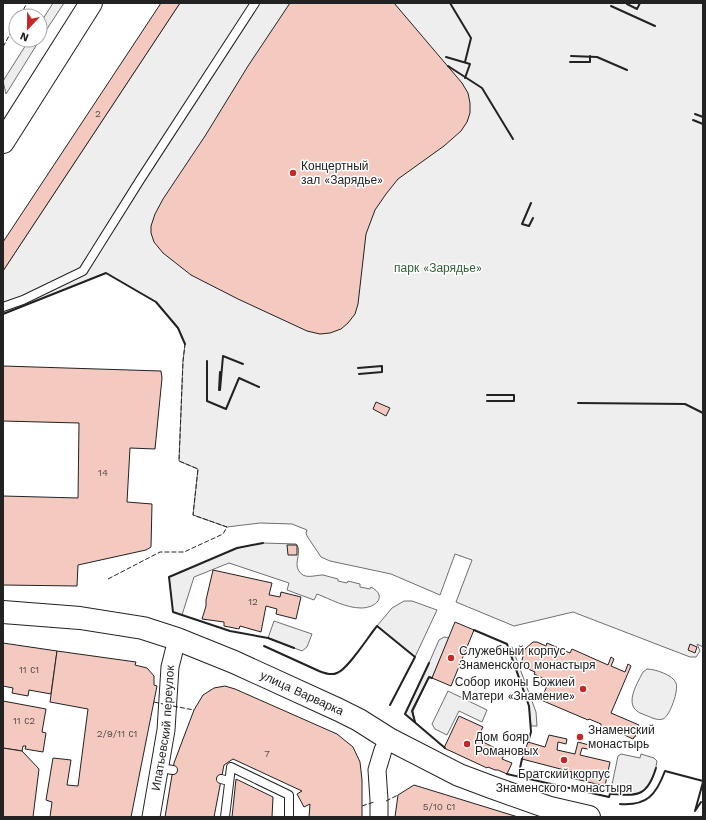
<svg xmlns="http://www.w3.org/2000/svg" width="706" height="820" viewBox="0 0 706 820" font-family="'Work Sans',sans-serif">
	<style>
		.green { fill: #eee; stroke: #6f6f6f }
		.parking { fill: #ededed; stroke: #6f6f6f }
		.building { fill: #f3c9c0; stroke: #222 }
		.lines { fill: none; stroke-linecap: round; stroke-linejoin: round }
		.lane-casing { stroke: #222; stroke-width: 10 }
		.street-casing { stroke: #222; stroke-width: 19 }
		.secondary-casing { stroke: #222; stroke-width: 24 }
		.primary-casing { stroke: #222; stroke-width: 24 }
		.lane { stroke: #fff; stroke-width: 8 }
		.street { stroke: #fff; stroke-width: 17 }
		.secondary { stroke: #fff; stroke-width: 22 }
		.primary { stroke: #fff; stroke-width: 22 }
		.fence { stroke: #222; stroke-width: 1; stroke-dasharray: 5 2; stroke-linecap: butt }
		.wall { stroke: #222; stroke-width: 2 }
		.poi-dot { fill: #c62828; stroke: #fff; stroke-width: 1.5 }
		.labels { text-anchor: middle; stroke-width: 3; stroke-linejoin: round; paint-order: stroke }
		.number-label { font-size: 10px; fill: #564c4a }
		.poi-label { font-size: 12px; fill: #222; stroke: #fff; text-anchor: start }
		.park-label { font-size: 12px; fill: #2f5e38; stroke: #fff }
		.street-label { font-size: 12px; fill: #222; stroke: #fff }
	</style>
	<rect width="100%" height="100%" fill="#fff"/>
	<g class="green">
		<path d="M180,3h523v644l-6,-3 3,7 -4,6h-6l-117,-45 -59,14 -58,-24 16,-42 -17,-6 -15,41 -49,-21 -61,-13 -9,-4 -14,-21 -1,-3 1,-3 -15,-6 -32,-1 -33,4 -34,-12 5,-46 -19,-8 4,-100 2,-17 -7,-16 -22,-26 -50,-29 -103,41v-43z"/>
		<path d="M263,543l33,1c7,7 -3,19 3,27 5,9 16,4 24,4 5,1 10,3 15,4v2l9,2 1,-2 12,3v3l10,2 1,-2c17,9 5,21 -10,21 -15,0 -31,-9 -44,-14l-3,6 -27,-10 2,-7 -60,-20 -35,14 -12,38 -9,-3 -4,-35 68,-29z"/>
		<path d="M404,601h8l25,9 -22,47 -38,-31 15,-18z"/>
		<path d="M274,621l38,13 -5,13 -5,4 -34,-13z"/>
		<path d="M444,637l5,1 -17,40 -3,-1 -16,34 2,11 -10,-8 24,-51 10,-23z"/>
		<path d="M512,647l24,65 1,14h-6l-2,-20 -21,-58z"/>
		<path d="M647,669c8,0 26,6 29,14 3,7 -6,33 -13,36 -6,2 -12,-2 -18,-4 -2,-1 -6,-2 -8,-4 -12,-9 1,-29 6,-39z"/>
		<path d="M448,691l39,19 -5,12 -23,-11 -12,24 -12,-6 -3,-5z"/>
		<path d="M621,754l19,4 1,-4 13,4 3,3c-5,32 -16,36 -47,33l8,-38z"/>
	</g>
	<g class="parking">
		<path d="M53,3h11l-19,29 -4,-10z"/>
		<path d="M29,40l10,1 -33,53 -3,-13z"/>
	</g>
	<g class="building">
		<path d="M161,3h19l-177,268v-29z"/>
		<path d="M290,3h104l68,80 6,10 2,10v10l-3,9 -6,9 -17,15 -46,33 -12,15 -11,16 -9,24 -8,70 -3,10 -7,9 -7,6 -11,4 -10,1 -13,-3 -69,-32 -47,-24 -28,-22 -9,-11 -3,-9v-7l4,-12 8,-15 42,-63 43,-70z"/>
		<path d="M3,366l158,5 1,7 -7,71 -25,-1 -3,54 25,2 -1,43 -5,3 -68,15 -1,21 -74,-1v-89l75,2 1,-75 -76,-2z"/>
		<path d="M376,402l14,6 -4,8 -13,-7z"/>
		<path d="M287,545h10v10h-9z"/>
		<path d="M213,570l59,13 -3,12h1l10,2 1,-5 20,5 -5,22 -20,-5 1,-5 -11,-3 -5,26 -21,-6 -1,3 -15,-3v-4l-22,-3 4,-13v-6z"/>
		<path d="M455,622l19,8 -23,56 -19,-8z"/>
		<path d="M533,642h4l9,4 1,-3 23,10 2,-4 36,16 3,-8 3,2 -3,7 14,6 3,-8 3,2 -20,47 28,12 -4,12h-1l-1,2 -28,-13 -1,2 -3,-2v-2l-12,-5 -1,1 -47,-20 8,-19 -15,-7 1,-2 -9,-4 -4,-8 3,-11z"/>
		<path d="M3,643l54,8 -6,43 -22,-4 -1,6 -16,-3 1,-5 -10,-2z"/>
		<path d="M690,644l7,3 -2,6 -7,-3z"/>
		<path d="M57,651l79,11 -1,3 12,3 7,8v9l3,1 -26,131h-81l2,-15 -6,-2 7,-42 18,2 -4,25 11,1 10,-77 -38,-7z"/>
		<path d="M225,686l10,3 102,45 16,13 7,15 2,18v37h-53l1,-13 -6,3 -7,-13 5,-3 -69,-32 -9,6 -10,52h-49l9,-54 20,-53 9,-15 11,-7z"/>
		<path d="M3,701l43,8 -4,23 4,1 -3,19 -18,-3 1,-3h-3l-1,5 -19,-3z"/>
		<path d="M459,716l24,11 -6,12 18,9 9,3 -1,1 2,1 -3,6 10,4 -5,11 -9,-4h-3l-7,-3 -1,1 -43,-20z"/>
		<path d="M549,735l18,4 -1,5 -8,-2 -1,8 18,4 3,-12 11,3 -1,4 -6,-1 -2,7 30,7 -5,24 -34,-8 1,-6 -50,-13 6,-17 17,5z"/>
		<path d="M3,748l19,3 17,18 -6,48h-30z"/>
		<path d="M236,779l37,18 -1,20h-40z"/>
		<path d="M414,785l104,32h-123l3,-22z"/>
	</g>
	<g class="lines">
		<defs>
			<g id="lane">
				<path d="M3,307l20,-7 60,-29 57,-91 115,-177"/>
				<path d="M159,768l14,2"/>
				<path d="M221,779l8,2"/>
				<path d="M225,817l6,-50 58,28v22"/>
			</g>
			<g id="street">
				<path id="s1" d="M151,817l15,-87 4,-63 7,-28"/>
				<path d="M379,817v-17l-2,-30 6,-20 6,-11"/>
			</g>
			<g id="secondary">
				<path id="s2" d="M3,612l77,6 63,10 34,11 57,23 105,48 20,10 30,19 70,36 32,12 59,21 39,9"/>
			</g>
			<path id="primary" d="M3,142l88,-139"/>
		</defs>
		<use href="#lane" class="lane-casing"/>
		<use href="#street" class="street-casing"/>
		<use href="#secondary" class="secondary-casing"/>
		<use href="#primary" class="primary-casing"/>
		<use href="#lane" class="lane"/>
		<use href="#street" class="street"/>
		<use href="#secondary" class="secondary"/>
		<use href="#primary" class="primary"/>
		<g class="fence">
			<path d="M20,16l7,-13"/>
			<path d="M3,47l13,-24"/>
			<path d="M108,579l52,-27h24l39,-18 4,-7 -34,-12 5,-46 -19,-8 4,-100 2,-17"/>
			<path d="M154,702l9,2"/>
			<path d="M173,706l21,4"/>
			<path d="M386,801l12,-6"/>
			<path d="M362,806l12,-4"/>
		</g>
		<g class="wall">
			<path d="M450,3l21,35 -6,24"/>
			<path d="M628,3l-1,1 10,5 3,-6"/>
			<path d="M611,6l44,20"/>
			<path d="M571,56l26,1 30,13"/>
			<path d="M446,57l24,7 -5,14"/>
			<path d="M570,62h20v-6"/>
			<path d="M448,66l34,22 31,51"/>
			<path d="M695,114l8,3"/>
			<path d="M693,120l10,4"/>
			<path d="M531,203l-9,21 7,2 4,-8"/>
			<path d="M3,314l103,-41 50,29 22,26 7,16"/>
			<path d="M207,361v40l19,8 13,-31 20,9"/>
			<path d="M358,368l24,-2v6l-23,2"/>
			<path d="M220,372l-1,18h1l3,-34 20,8"/>
			<path d="M487,395h27v6h-27"/>
			<path d="M578,403l107,1 18,9"/>
			<path d="M263,543l-26,5 -68,29 4,35 57,19 38,7 26,10"/>
			<path d="M474,630l33,14 22,62 2,26 -3,10"/>
			<path d="M264,646l55,25c5,2 12,5 18,2 11,-4 31,-36 40,-47l38,31 -25,48"/>
			<path d="M429,663l-24,51 40,34"/>
			<path d="M415,722l-3,-11 17,-34 3,1"/>
			<path d="M507,774l102,23 1,-3c28,2 37,3 46,-26"/>
			<path d="M518,777l4,-18"/>
			<path d="M701,802l-6,9 8,-29"/>
			<path d="M620,804c27,2 36,-9 45,-33l38,10"/>
		</g>
	</g>
	<g class="poi-dot">
		<circle cx="293" cy="173" r="4"/>
		<circle cx="451" cy="658" r="4"/>
		<circle cx="583" cy="689" r="4"/>
		<circle cx="580" cy="737" r="4"/>
		<circle cx="467" cy="744" r="4"/>
		<circle cx="564" cy="760" r="4"/>
	</g>
	<g class="labels">
		<g class="number-label">
			<text x="98" y="117">2</text>
			<text x="103" y="476">14</text>
			<text x="253" y="605">12</text>
			<text x="29" y="673">11 с1</text>
			<text x="24" y="724">11 с2</text>
			<text x="117" y="737">2/9/11 с1</text>
			<text x="267" y="757">7</text>
			<text x="439" y="810">5/10 с1</text>
		</g>
		<g class="poi-label">
			<text x="301" y="170">Концертный<tspan x="301" dy="14">зал «Зарядье»</tspan></text>
			<text x="459" y="655">Служебный корпус<tspan x="459" dy="14">Знаменского монастыря</tspan></text>
			<text x="575" y="686" text-anchor="end">Собор иконы Божией<tspan x="575" dy="14">Матери «Знамение»</tspan></text>
			<text x="588" y="734">Знаменский<tspan x="588" dy="14">монастырь</tspan></text>
			<text x="475" y="741">Дом бояр<tspan x="475" dy="14">Романовых</tspan></text>
			<text x="564" y="778" text-anchor="middle">Братский корпус<tspan x="564" dy="14">Знаменского монастыря</tspan></text>
		</g>
		<g class="park-label">
			<text x="438" y="272">парк «Зарядье»</text>
		</g>
		<g class="street-label">
			<text dy="4" stroke="none"><textPath href="#s2" startOffset="313">улица Варварка</textPath></text>
			<text dy="4" stroke="none"><textPath href="#s1" startOffset="90">Ипатьевский переулок</textPath></text>
		</g>
	</g>
	<rect width="706" height="820" fill="none" stroke="#222222" stroke-width="8"/>
	<g transform="translate(28 28) rotate(202)"><circle r="19" fill="#ffffff" stroke="#a7a7a7"/>
	<path d="M0-3L7 15L0 10L-7 15Z" fill="#c62828"/>
	<text y="-6" font-size="11" font-weight="bold" text-anchor="middle" fill="#222222">N</text>
	</g>
</svg>
